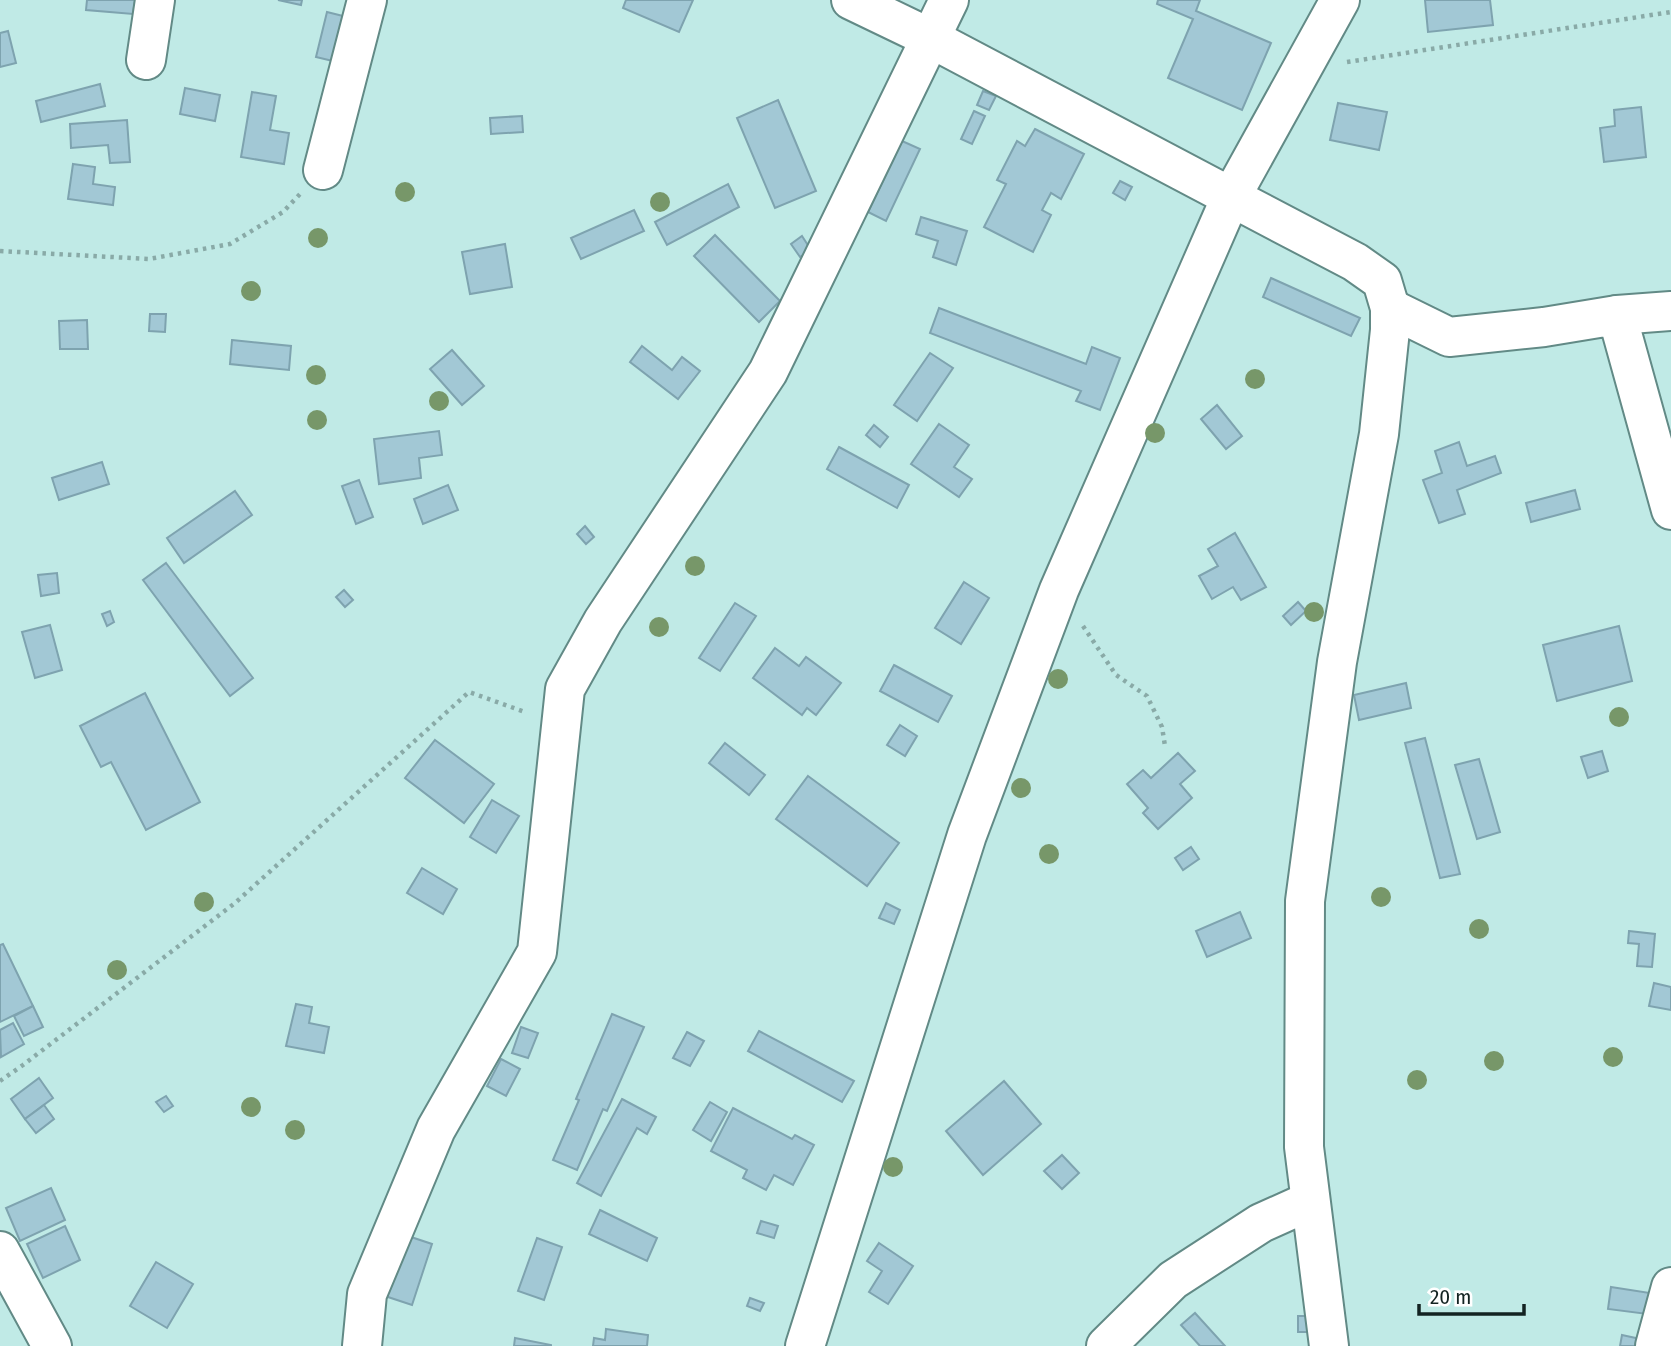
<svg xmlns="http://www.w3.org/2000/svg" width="1671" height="1346" viewBox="0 0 1671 1346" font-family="'Fira Sans Condensed',sans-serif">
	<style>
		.building { fill: #a2c8d5; stroke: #7ea3af; stroke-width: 2 }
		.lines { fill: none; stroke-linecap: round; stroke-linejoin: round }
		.minor-casing { stroke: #628a86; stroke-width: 42 }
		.path { stroke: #89aaa7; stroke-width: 4.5; stroke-dasharray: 3.5 5; stroke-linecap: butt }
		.minor { stroke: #fff; stroke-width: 38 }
		.tree { fill: #779769 }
	</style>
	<rect width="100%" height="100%" fill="#c0eae6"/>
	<g class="building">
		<path d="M87,0h48l-2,14 -47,-4z"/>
		<path d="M278,0h24l-1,5z"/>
		<path d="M626,0h67l-14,32 -56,-24z"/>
		<path d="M1158,0h42l-4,11 75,32 -29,67 -74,-32 25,-59 -36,-15z"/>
		<path d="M1425,0h65l3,25 -65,7z"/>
		<path d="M327,12l20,5 -10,45 -21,-5z"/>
		<path d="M8,31l8,32 -16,4v-34z"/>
		<path d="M100,84l5,22 -64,16 -5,-21z"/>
		<path d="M185,88l35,7 -5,26 -35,-7z"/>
		<path d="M983,91l13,5 -7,14 -12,-5z"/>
		<path d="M252,92l24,4 -6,34 19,3 -5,31 -43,-7z"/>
		<path d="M778,100l38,91 -41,17 -38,-90z"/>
		<path d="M1338,103l49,9 -8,38 -49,-10z"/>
		<path d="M1641,107l5,50 -42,5 -4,-34 15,-2 -1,-16z"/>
		<path d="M974,111l11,5 -13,28 -11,-5z"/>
		<path d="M522,116l1,16 -32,2 -1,-16z"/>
		<path d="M127,120l3,42 -20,1 -2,-18 -37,3 -1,-24z"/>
		<path d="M1035,129l49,25 -23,45 -10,-6 -9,17 9,5 -18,37 -49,-25 22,-43 -9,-4 20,-39 8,5z"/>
		<path d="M902,141l18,8 -34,72 -18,-9z"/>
		<path d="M73,164l22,3 -2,17 22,3 -2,18 -45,-6z"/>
		<path d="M1120,181l12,6 -7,13 -12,-7z"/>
		<path d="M728,184l11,23 -72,38 -12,-23z"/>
		<path d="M634,210l10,21 -63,28 -10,-21z"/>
		<path d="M921,217l46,14 -11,34 -23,-8 5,-16 -22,-7z"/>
		<path d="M715,235l65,66 -21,21 -65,-66z"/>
		<path d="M802,236l9,14 -11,7 -9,-13z"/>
		<path d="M505,244l7,43 -42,7 -8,-42z"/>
		<path d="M1271,278l89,40 -9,18 -88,-39z"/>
		<path d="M939,308l147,56 6,-17 28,11 -20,52 -24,-9 5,-10 -151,-58z"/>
		<path d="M150,314h16l-1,18 -16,-1z"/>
		<path d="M87,320l1,29h-28l-1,-28z"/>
		<path d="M232,340l59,6 -2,24 -59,-6z"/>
		<path d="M642,346l30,24 10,-13 18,14 -22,28 -48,-37z"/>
		<path d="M452,350l32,36 -22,19 -32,-36z"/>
		<path d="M930,353l23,15 -36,53 -23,-16z"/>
		<path d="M1217,405l25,31 -16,13 -25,-30z"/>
		<path d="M939,424l30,21 -15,22 18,12 -13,18 -48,-33z"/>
		<path d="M874,425l14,12 -8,10 -14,-12z"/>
		<path d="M439,431l3,24 -23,3 2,20 -42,6 -5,-45z"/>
		<path d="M1459,442l8,24 28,-10 6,17 -44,17 8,24 -26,9 -16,-43 19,-7 -7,-22z"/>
		<path d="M839,447l70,38 -12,23 -70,-39z"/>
		<path d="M102,462l7,22 -50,16 -7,-22z"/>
		<path d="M359,480l14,37 -17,7 -14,-38z"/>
		<path d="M448,485l10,25 -35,14 -9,-25z"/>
		<path d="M1575,490l5,19 -49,13 -5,-19z"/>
		<path d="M235,491l17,24 -68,48 -17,-25z"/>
		<path d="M585,526l9,11 -8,7 -9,-10z"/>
		<path d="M1235,533l31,54 -25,13 -8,-13 -21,12 -13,-23 19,-10 -10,-17z"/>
		<path d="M166,563l87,115 -23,18 -87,-116z"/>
		<path d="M57,573l2,20 -18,3 -3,-21z"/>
		<path d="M964,582l25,16 -28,46 -26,-16z"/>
		<path d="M344,590l9,10 -8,7 -9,-10z"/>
		<path d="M1298,602l8,9 -15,14 -8,-9z"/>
		<path d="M735,603l21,13 -36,55 -21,-13z"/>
		<path d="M110,611l4,11 -7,4 -5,-12z"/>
		<path d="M50,625l12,45 -27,8 -13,-46z"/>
		<path d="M1619,626l13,55 -75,20 -14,-56z"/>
		<path d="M775,648l24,18 7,-9 35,26 -25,32 -9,-7 -5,7 -49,-37z"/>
		<path d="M894,665l58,31 -14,26 -58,-31z"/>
		<path d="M1406,683l5,25 -52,12 -5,-25z"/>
		<path d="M145,693l55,109 -54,28 -35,-68 -10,5 -21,-41z"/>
		<path d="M900,725l17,11 -12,20 -18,-11z"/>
		<path d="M1425,738l35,136 -20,4 -35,-135z"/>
		<path d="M435,740l59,44 -30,39 -59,-45z"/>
		<path d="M725,743l40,32 -16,20 -40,-32z"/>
		<path d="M1602,751l6,20 -20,7 -7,-21z"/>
		<path d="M1178,753l17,18 -15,13 12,14 -34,31 -15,-16 5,-5 -21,-24 16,-14 8,8z"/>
		<path d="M1479,759l21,73 -23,7 -22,-74z"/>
		<path d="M808,776l91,67 -32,43 -91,-67z"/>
		<path d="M492,800l27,16 -23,37 -26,-16z"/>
		<path d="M1191,847l8,12 -16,11 -8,-12z"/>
		<path d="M422,868l35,21 -14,25 -36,-21z"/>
		<path d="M886,903l14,7 -6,14 -15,-6z"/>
		<path d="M1240,912l11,26 -44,19 -11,-26z"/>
		<path d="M1629,931l26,3 -3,33 -15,-1 2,-22 -11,-1z"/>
		<path d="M3,944l30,62 -33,16v-77z"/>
		<path d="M1654,983l17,4v23l-22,-4z"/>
		<path d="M296,1004l16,3 -3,16 20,4 -5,26 -38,-7z"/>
		<path d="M33,1006l10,21 -19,9 -10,-20z"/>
		<path d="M612,1014l32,13 -37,84 -4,-2 -26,61 -24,-10 26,-60 -3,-1z"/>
		<path d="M13,1023l11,21 -23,13 -1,-27z"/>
		<path d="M521,1027l17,6 -10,25 -16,-5z"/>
		<path d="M759,1031l95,50 -12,21 -94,-51z"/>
		<path d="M687,1032l17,9 -14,25 -17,-8z"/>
		<path d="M501,1059l19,10 -14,27 -19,-10z"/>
		<path d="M39,1078l14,20 -28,21 -14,-20z"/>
		<path d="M1004,1081l37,43 -58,51 -37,-44z"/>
		<path d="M166,1096l7,10 -9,6 -8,-10z"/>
		<path d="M622,1099l34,18 -9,17 -10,-6 -36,68 -24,-13z"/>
		<path d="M710,1102l17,10 -16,29 -18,-11z"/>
		<path d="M44,1105l10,14 -18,14 -11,-14z"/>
		<path d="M733,1108l59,31 3,-4 19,10 -21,40 -19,-10 -8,15 -23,-12 4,-8 -36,-19z"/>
		<path d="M1062,1155l17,18 -17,16 -18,-18z"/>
		<path d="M51,1188l14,32 -45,21 -14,-33z"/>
		<path d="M600,1210l57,28 -10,23 -58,-27z"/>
		<path d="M761,1221l17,5 -4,12 -17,-5z"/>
		<path d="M65,1226l15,34 -37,18 -16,-34z"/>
		<path d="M405,1235l27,9 -20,61 -27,-9z"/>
		<path d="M537,1238l25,9 -18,53 -26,-9z"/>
		<path d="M879,1243l34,23 -25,38 -19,-12 13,-21 -15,-10z"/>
		<path d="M156,1262l37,22 -26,44 -37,-22z"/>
		<path d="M1611,1287l39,6 -3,21 -39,-5z"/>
		<path d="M750,1298l14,5 -4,8 -13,-5z"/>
		<path d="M1195,1313l30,33h-25l-19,-21z"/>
		<rect x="1298" y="1316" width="10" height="16"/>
		<path d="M606,1329l42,6 -1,11h-54l1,-8 11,2z"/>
		<path d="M1622,1335l23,5 -2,6h-23z"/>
		<path d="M515,1338l36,7v1h-37z"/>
	</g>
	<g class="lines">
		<defs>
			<g id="minor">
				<path d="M851,0l79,38 301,159 109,-197"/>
				<path d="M146,60l9,-60"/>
				<path d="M323,170l44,-170"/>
				<path d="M1390,308l59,29 95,-10 73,-12 54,195"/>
				<path d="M1617,315l54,-4"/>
				<path d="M0,1251l52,95"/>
				<path d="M362,1346l5,-52 69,-165 101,-177 28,-263 38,-68 165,-249 181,-372"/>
				<path d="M805,1346l162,-511 92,-245 172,-393 124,65 27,19 8,27v22l-11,104 -42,228 -32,239 -1,246 25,199"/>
				<path d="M1106,1346l67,-66 88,-57 49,-22"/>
				<path d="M1655,1346l16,-59"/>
			</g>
		</defs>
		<use href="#minor" class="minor-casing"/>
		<g class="path">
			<path d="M1347,62l324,-50"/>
			<path d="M0,251l149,8 81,-15 53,-32 17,-18"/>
			<path d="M1083,626l33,49 31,21 15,31 3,19"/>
			<path d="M0,1081l23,-16 212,-162 234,-211 56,20"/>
		</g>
		<use href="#minor" class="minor"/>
	</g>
	<g class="tree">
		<circle cx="405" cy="192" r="10"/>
		<circle cx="660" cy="202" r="10"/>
		<circle cx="318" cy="238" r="10"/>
		<circle cx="251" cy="291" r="10"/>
		<circle cx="316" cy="375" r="10"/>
		<circle cx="1255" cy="379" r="10"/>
		<circle cx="439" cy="401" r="10"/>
		<circle cx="317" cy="420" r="10"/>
		<circle cx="1155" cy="433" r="10"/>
		<circle cx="695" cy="566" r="10"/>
		<circle cx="1314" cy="612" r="10"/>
		<circle cx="659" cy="627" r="10"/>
		<circle cx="1058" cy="679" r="10"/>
		<circle cx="1619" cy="717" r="10"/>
		<circle cx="1021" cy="788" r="10"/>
		<circle cx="1049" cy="854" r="10"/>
		<circle cx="1381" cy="897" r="10"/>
		<circle cx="204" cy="902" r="10"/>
		<circle cx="1479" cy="929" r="10"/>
		<circle cx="117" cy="970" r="10"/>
		<circle cx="1613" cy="1057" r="10"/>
		<circle cx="1494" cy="1061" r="10"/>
		<circle cx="1417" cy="1080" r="10"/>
		<circle cx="251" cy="1107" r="10"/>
		<circle cx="295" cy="1130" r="10"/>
		<circle cx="893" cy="1167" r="10"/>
	</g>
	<path d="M1419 1304v10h105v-10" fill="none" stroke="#132322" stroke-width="3.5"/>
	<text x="1430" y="1304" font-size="21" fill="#132322" stroke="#ffffff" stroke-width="5" paint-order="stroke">20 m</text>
</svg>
